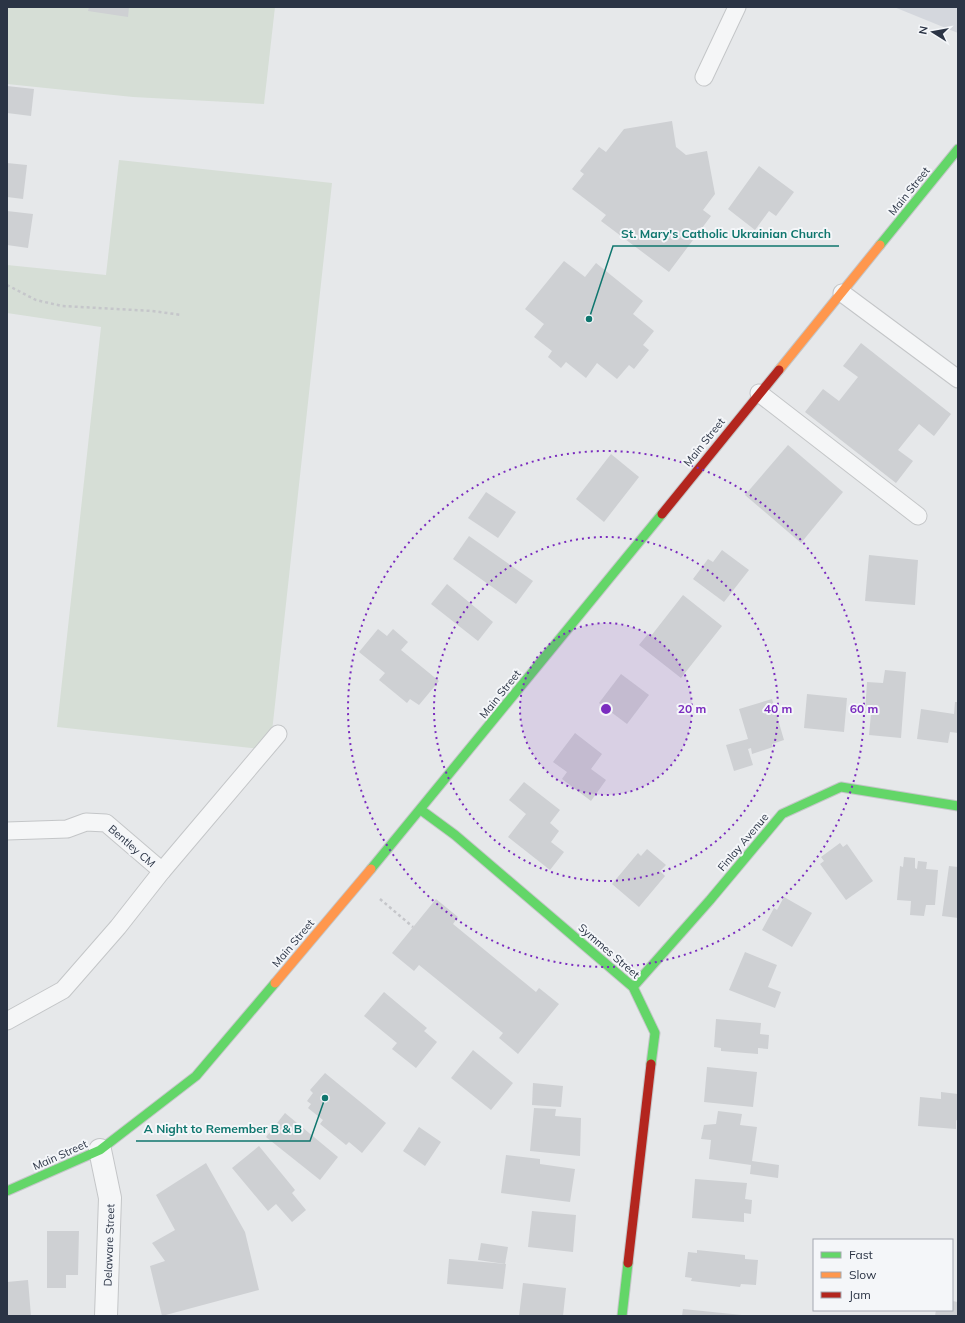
<svg xmlns="http://www.w3.org/2000/svg" width="965" height="1323" viewBox="0 0 965 1323" font-family="Mulish,sans-serif">
	<style>
		.built { fill: #d4d7dd }
		.green { fill: #d6ded6 }
		.building { fill: #ced0d3 }
		.lines { fill: none; stroke-linecap: round; stroke-linejoin: round }
		.lane-casing { stroke: #c4c6c8; stroke-width: 19 }
		.street-casing { stroke: #c4c6c8; stroke-width: 24 }
		.fast-casing { stroke: #c4c6c8; stroke-width: 11 }
		.slow-casing { stroke: #c4c6c8; stroke-width: 11 }
		.jam-casing { stroke: #c4c6c8; stroke-width: 11 }
		.path { stroke: #c5c6ca; stroke-width: 2.5; stroke-dasharray: 3 3; stroke-linecap: butt }
		.lane { stroke: #f5f6f7; stroke-width: 17 }
		.street { stroke: #f5f6f7; stroke-width: 22 }
		.fast { stroke: #63d668; stroke-width: 9 }
		.slow { stroke: #ff974d; stroke-width: 9 }
		.jam { stroke: #b3261e; stroke-width: 9 }
		.ring { fill: none; stroke: #7b2cbf; stroke-width: 2; stroke-dasharray: 2 4 }
		.labels { text-anchor: middle; stroke-width: 4; stroke-linejoin: round; paint-order: stroke }
		.street-label { font-size: 11px; fill: #2b3445; stroke: #f4f6f9 }
		.centre { fill: #7b2cbf; stroke: #f4f6f9; stroke-width: 2 }
		.ring-label { font-size: 12px; text-anchor: middle; font-weight: bold; fill: #7b2cbf; stroke: #f4f6f9; stroke-width: 4; stroke-linejoin: round; paint-order: stroke }
		.leader { fill: none; stroke: #0f766e; stroke-width: 1.5 }
		.callout-dot { fill: #0f766e; stroke: #f4f6f9; stroke-width: 1.5 }
		.callout-label { font-size: 12px; text-anchor: middle; font-weight: bold; fill: #0f766e; stroke: #f4f6f9; stroke-width: 4; stroke-linejoin: round; paint-order: stroke }
	</style>
	<rect width="100%" height="100%" fill="#e6e8ea"/>
	<path class="built" d="M894,7h64v26z"/>
	<g class="green">
		<path d="M7,7h268l-11,97 -131,-7 -126,-13z"/>
		<path d="M119,160l213,23 -62,567 -213,-23 44,-400 -94,-14v-48l99,10z"/>
	</g>
	<g class="building">
		<path d="M89,7h40l-1,10 -40,-6z"/>
		<path d="M7,86l27,3 -3,27 -24,-3z"/>
		<path d="M672,121l4,26 10,8 21,-4 8,43 -12,16 8,6 -42,56 -68,-51 5,-6 -34,-26 12,-15 -4,-3 19,-24 7,5 18,-23z"/>
		<path d="M7,163l20,2 -4,34 -16,-2z"/>
		<path d="M759,166l35,26 -18,24 -7,-5 -14,19 -27,-21z"/>
		<path d="M7,211l26,3 -5,34 -21,-3z"/>
		<path d="M564,261l21,16 11,-14 47,38 -10,13 21,17 -11,14 6,5 -15,19 -5,-4 -12,14 -20,-16 -11,15 -20,-16 -5,6 -13,-11 4,-6 -18,-14 10,-13 -19,-15z"/>
		<path d="M861,343l90,71 -17,22 -15,-12 -21,26 15,11 -17,22 -91,-71 18,-23 16,12 19,-24 -15,-11z"/>
		<path d="M788,445l55,47 -42,51 -56,-48z"/>
		<path d="M611,454l28,23 -35,45 -28,-23z"/>
		<path d="M486,492l30,20 -18,26 -30,-20z"/>
		<path d="M469,536l64,45 -17,23 -63,-45z"/>
		<path d="M722,550l27,20 -25,32 -31,-23 15,-20 5,3z"/>
		<path d="M869,555l49,5 -3,45 -50,-4z"/>
		<path d="M447,584l46,38 -15,19 -47,-37z"/>
		<path d="M683,595l39,31 -41,52 -42,-33 9,-11 3,2z"/>
		<path d="M378,629l9,7 6,-7 15,13 -7,8 38,31 -20,24 -9,-6 -3,4 -28,-23 6,-7 -26,-21z"/>
		<path d="M885,670l21,2 -5,66 -32,-3 2,-21 -6,-1 2,-31 16,1z"/>
		<path d="M621,674l28,21 -22,29 -28,-21z"/>
		<path d="M807,694l40,4 -3,34 -40,-4z"/>
		<path d="M772,699l12,41 -12,4 1,3 -21,7 -1,-6 -3,1 5,16 -19,6 -8,-26 22,-6 -9,-30z"/>
		<path d="M955,702h3v31l-8,-1 -2,11 -31,-4 4,-30 33,5z"/>
		<path d="M575,733l27,21 -11,15 15,11 -15,21 -29,-22 5,-7 -14,-10z"/>
		<path d="M524,782l36,28 -10,13 9,8 -8,11 13,10 -14,18 -42,-33 18,-23 -17,-14z"/>
		<path d="M840,843l3,4 4,-3 26,37 -27,19 -26,-36 4,-3 -3,-4z"/>
		<path d="M647,849l19,16 -6,6 5,5 -26,31 -27,-23 26,-31 3,3z"/>
		<path d="M904,857l11,1v10l2,1 1,-8 9,1 -1,7 12,1 -3,35h-9l-2,11 -14,-1 1,-14 -14,-1 3,-34 3,1z"/>
		<path d="M949,866l9,1v51l-16,-2z"/>
		<path d="M784,897l28,16 -20,34 -30,-17 12,-22 3,2z"/>
		<path d="M436,899l22,18 -5,7 83,68 3,-4 20,16 -41,50 -19,-16 4,-5 -84,-68 -5,6 -22,-18z"/>
		<path d="M745,952l32,13 -9,22 13,5 -6,16 -46,-18z"/>
		<path d="M384,992l43,36 -3,3 13,11 -21,26 -24,-19 5,-6 -33,-27z"/>
		<path d="M716,1019l45,4 -1,11 9,1 -1,14 -10,-1v6l-37,-3v-3l-7,-1z"/>
		<path d="M473,1050l40,33 -22,27 -40,-32z"/>
		<path d="M707,1067l50,5 -4,35 -49,-5z"/>
		<path d="M325,1073l61,50 -24,30 -13,-11 -3,3 -26,-21 3,-4 -15,-12 3,-4 -4,-3 6,-8 -3,-3z"/>
		<path d="M533,1083l30,3 -2,21 -29,-2z"/>
		<path d="M941,1092l17,2v27l-2,-1v9l-38,-3 2,-29 21,2z"/>
		<path d="M534,1108l22,1 -1,7 26,2 -1,38 -50,-5z"/>
		<path d="M718,1111l24,3 -2,11 17,2 -5,34 27,4 -1,13 -28,-4 1,-9 -42,-6 2,-19 -10,-1 3,-14 12,-1z"/>
		<path d="M285,1113l53,44 -18,23 -54,-43z"/>
		<path d="M419,1127l22,15 -16,24 -22,-15z"/>
		<path d="M259,1146l36,44 -3,3 14,17 -14,12 -16,-18 -8,7 -36,-43z"/>
		<path d="M506,1155l34,4v5l35,5 -5,33 -69,-9z"/>
		<path d="M206,1163l39,69 14,58 -97,26 -12,-50 15,-5 -13,-18 23,-13 -19,-35z"/>
		<path d="M695,1179l52,4 -2,16 7,1 -1,14 -7,-1v9l-52,-4z"/>
		<path d="M532,1211l44,4 -3,37 -45,-5z"/>
		<path d="M47,1231h32l-1,44h-12v13h-19z"/>
		<path d="M481,1243l27,4 -3,17 -27,-4z"/>
		<path d="M697,1250l48,5v4l13,1 -2,25 -15,-1 -1,3 -49,-6 1,-3 -7,-1 3,-25 9,1z"/>
		<path d="M449,1259l57,5 -3,25 -56,-5z"/>
		<path d="M28,1280l3,36h-24v-34z"/>
		<path d="M523,1283l43,5 -3,28h-44z"/>
		<path d="M952,1301l6,1v14h-23l1,-6h16z"/>
		<path d="M683,1309l59,6v1h-60z"/>
	</g>
	<g class="lines">
		<defs>
			<g id="lane">
				<path d="M704,77l33,-70"/>
				<path d="M842,293l116,86"/>
				<path d="M759,393l159,123"/>
				<path d="M7,831l60,-2 19,-7 20,1 56,48"/>
				<path d="M7,1021l56,-31 55,-63 44,-56 116,-137"/>
			</g>
			<path id="street" d="M100,1150l10,48 -4,118"/>
			<g id="fast">
				<path d="M880,245l78,-96"/>
				<path d="M421,810l34,25 178,152 22,46 -4,31"/>
				<path d="M371,869l291,-355"/>
				<path d="M633,987l77,-87 72,-86 59,-27 117,19"/>
				<path d="M7,1191l93,-41 96,-74 79,-93"/>
				<path d="M622,1316l6,-53"/>
			</g>
			<g id="slow">
				<path d="M779,370l101,-125"/>
				<path d="M275,983l96,-114"/>
			</g>
			<g id="jam">
				<path d="M662,514l117,-144"/>
				<path d="M628,1263l23,-199"/>
			</g>
		</defs>
		<use href="#lane" class="lane-casing"/>
		<use href="#street" class="street-casing"/>
		<use href="#fast" class="fast-casing"/>
		<use href="#slow" class="slow-casing"/>
		<use href="#jam" class="jam-casing"/>
		<g class="path">
			<path d="M7,285l29,15 26,6 90,5 30,4"/>
			<path d="M380,899l33,28"/>
		</g>
		<use href="#lane" class="lane"/>
		<use href="#street" class="street"/>
		<use href="#fast" class="fast"/>
		<use href="#slow" class="slow"/>
		<use href="#jam" class="jam"/>
	</g>
	<circle cx="606" cy="709" r="86" fill="#7b2cbf" fill-opacity=".12"/>
	<g class="ring">
		<circle cx="606" cy="709" r="86"/>
		<circle cx="606" cy="709" r="172"/>
		<circle cx="606" cy="709" r="258"/>
	</g>
	<g class="labels">
		<g class="street-label">
			<text transform="translate(909 191) rotate(-51)" y="4">Main Street</text>
			<text transform="translate(704 442) rotate(-51)" y="4">Main Street</text>
			<text transform="translate(500 694) rotate(-51)" y="4">Main Street</text>
			<text transform="translate(743 842) rotate(-50)" y="4">Finlay Avenue</text>
			<text transform="translate(132 846) rotate(41)" y="4">Bentley CM</text>
			<text transform="translate(293 943) rotate(-50)" y="4">Main Street</text>
			<text transform="translate(609 951) rotate(41)" y="4">Symmes Street</text>
			<text transform="translate(60 1155) rotate(-24)" y="4">Main Street</text>
			<text transform="translate(109 1245) rotate(-88)" y="4">Delaware Street</text>
		</g>
	</g>
	<circle cx="606" cy="709" r="6" class="centre"/>
	<g class="ring-label">
		<text x="692" y="713">20 m</text>
		<text x="778" y="713">40 m</text>
		<text x="864" y="713">60 m</text>
	</g>
	<path class="leader" d="M589 319L613 246H839M325 1098L310 1141H136"/>
	<g class="callout-dot">
		<circle cx="589" cy="319" r="4"/>
		<circle cx="325" cy="1098" r="4"/>
	</g>
	<g class="callout-label">
		<text x="726" y="238">St. Mary's Catholic Ukrainian Church</text>
		<text x="223" y="1133">A Night to Remember B &amp; B</text>
	</g>
	<rect width="965" height="1323" fill="none" stroke="#2b3445" stroke-width="16"/>
	<rect x="813" y="1239" width="140" height="72" fill="#f4f6f9" stroke="#a4a8b1"/>
	<rect x="821" y="1252" width="20" height="6" fill="#63d668" stroke="#a4a8b1"/>
	<text x="849" y="1259" font-size="12" fill="#2b3445">Fast</text>
	<rect x="821" y="1272" width="20" height="6" fill="#ff974d" stroke="#a4a8b1"/>
	<text x="849" y="1279" font-size="12" fill="#2b3445">Slow</text>
	<rect x="821" y="1292" width="20" height="6" fill="#b3261e" stroke="#a4a8b1"/>
	<text x="849" y="1299" font-size="12" fill="#2b3445">Jam</text>
	<g transform="translate(933 32) rotate(281)" stroke="#f4f6f9" stroke-width="3" paint-order="stroke">
	<path d="M0-3L7 15L0 10L-7 15Z" fill="#2b3445"/>
	<text y="-6" font-size="11" font-weight="bold" text-anchor="middle" fill="#2b3445">N</text>
	</g>
</svg>
